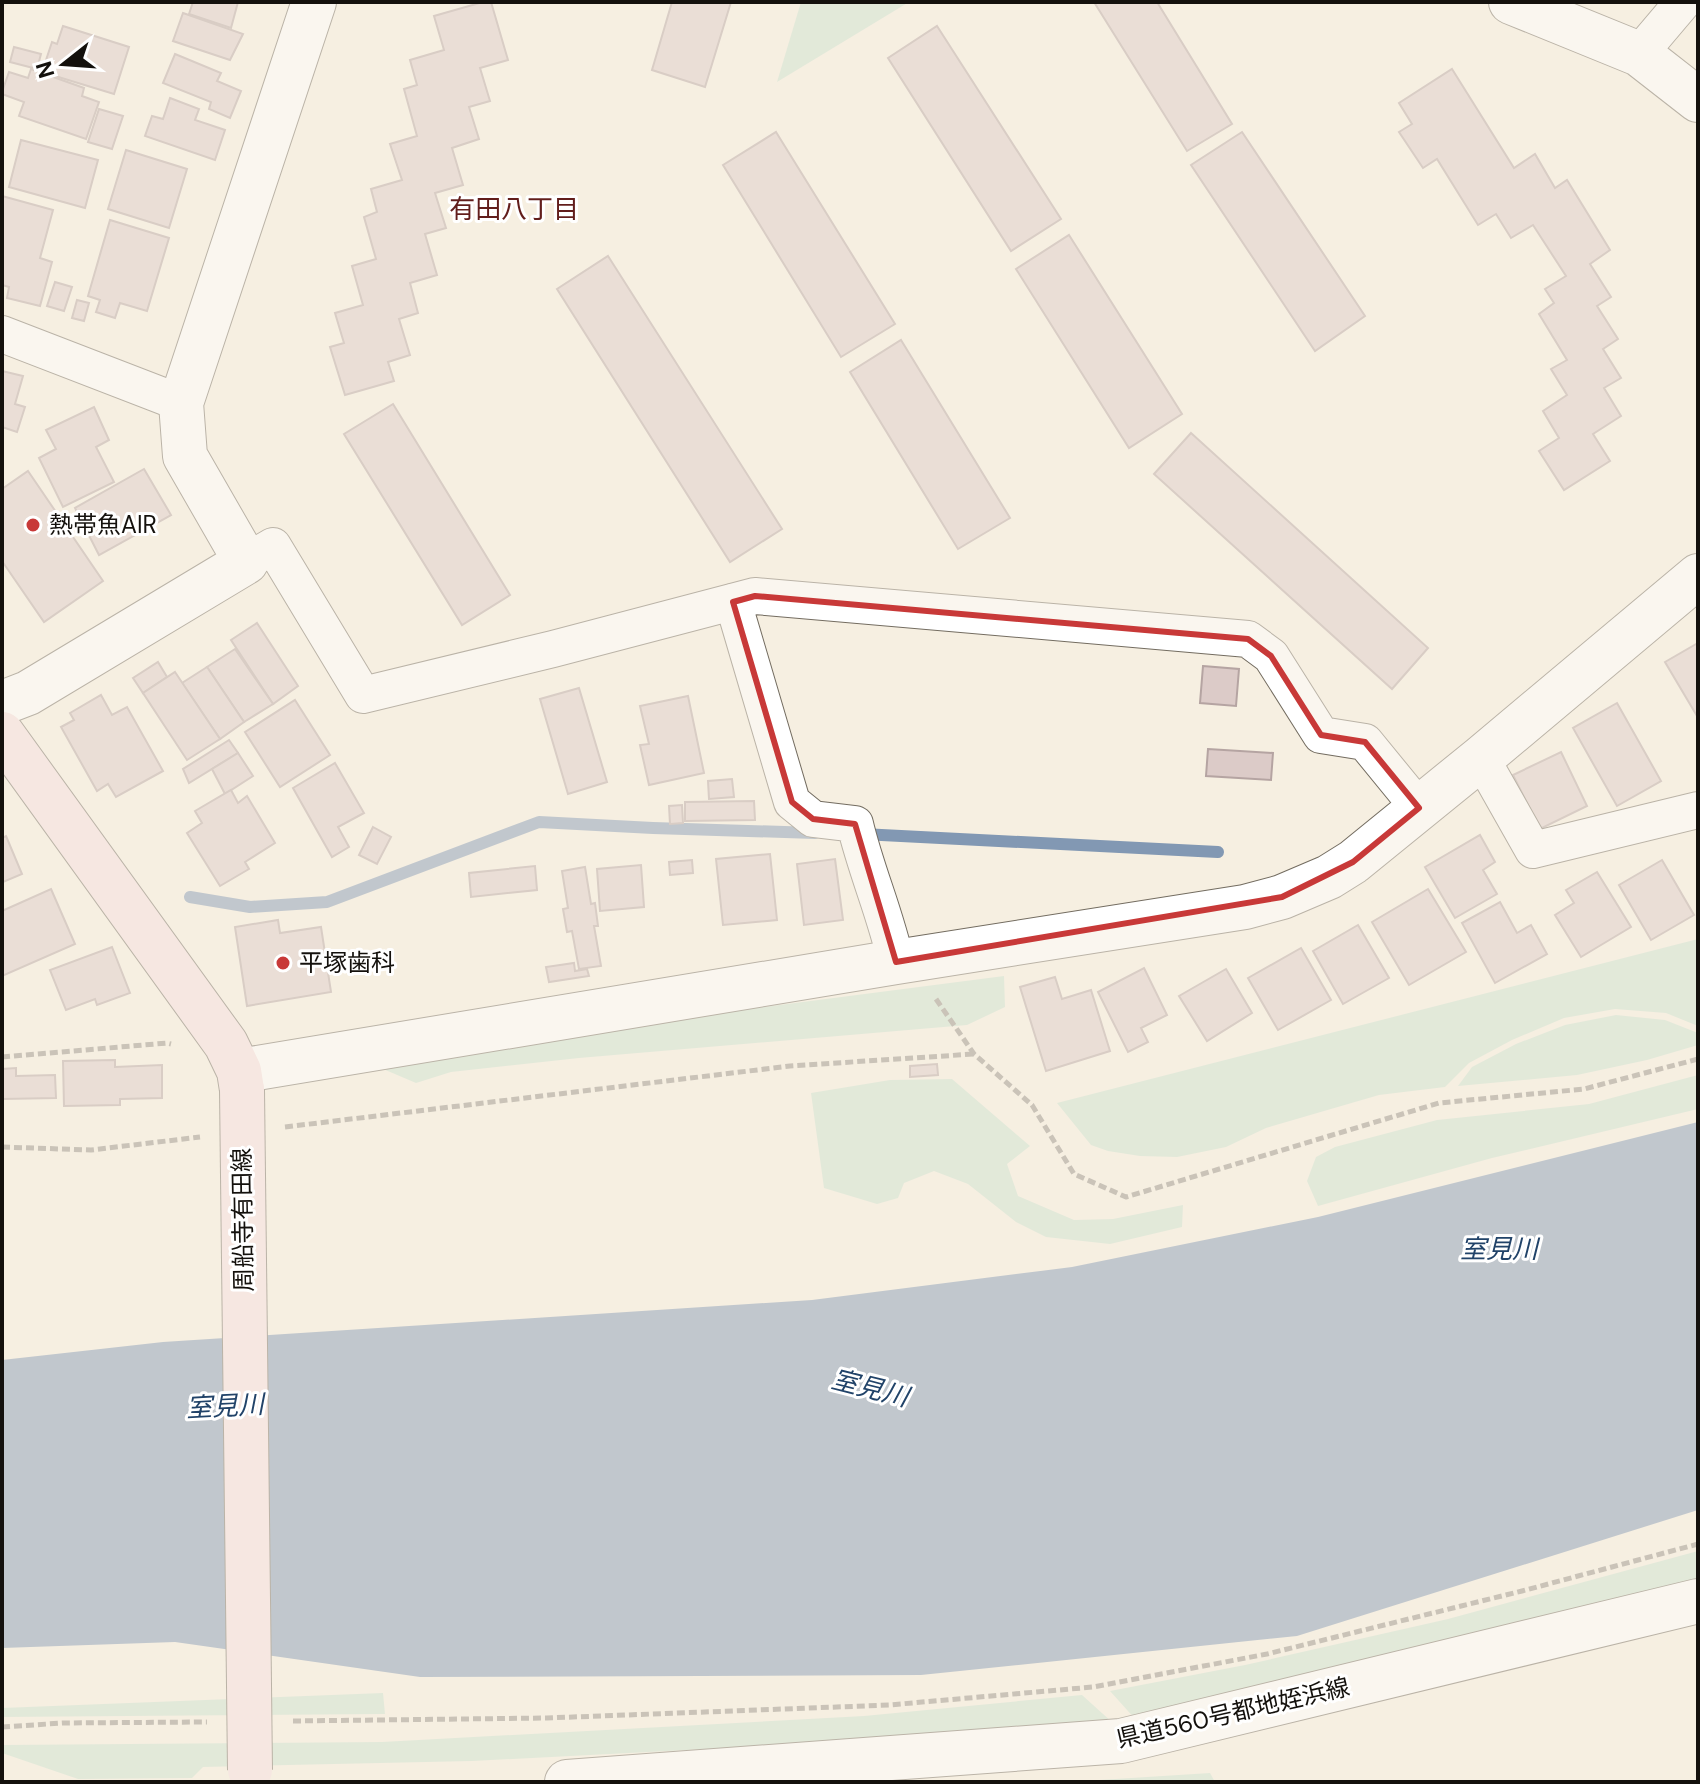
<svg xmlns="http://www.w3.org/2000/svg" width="1700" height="1784" viewBox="0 0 1700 1784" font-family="'DM Sans','Noto Sans JP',sans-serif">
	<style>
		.green { fill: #cbe2cf }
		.water { fill: #8298b3 }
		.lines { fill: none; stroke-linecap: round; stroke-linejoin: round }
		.stream { stroke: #8298b3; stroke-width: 12 }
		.building { fill: #dccbc8; stroke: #b5a4a2; stroke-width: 2 }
		.minor-casing { stroke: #736c60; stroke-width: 38 }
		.tertiary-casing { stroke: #736c60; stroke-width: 46 }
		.secondary-casing { stroke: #736c60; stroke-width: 46 }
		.path { stroke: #948f85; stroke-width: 5; stroke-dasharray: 8 4; stroke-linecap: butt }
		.minor { stroke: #fff; stroke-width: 36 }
		.tertiary { stroke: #fff; stroke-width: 44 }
		.secondary { stroke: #f5dedf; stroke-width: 44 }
		.secondary-bridge-casing { stroke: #736c60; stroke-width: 46; stroke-linecap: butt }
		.secondary-bridge { stroke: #f5dedf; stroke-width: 44 }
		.marked { fill: none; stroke: #c83938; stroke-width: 6; stroke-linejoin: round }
		.poi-dot { fill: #c83938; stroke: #fff; stroke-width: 3 }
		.labels { text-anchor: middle; stroke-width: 6; stroke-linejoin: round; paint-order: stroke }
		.poi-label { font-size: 24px; fill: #14110d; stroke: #fff; text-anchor: start }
		.street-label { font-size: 24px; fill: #14110d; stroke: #fff }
		.neighbourhood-label { font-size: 26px; fill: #621d1b; stroke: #fff }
		.water-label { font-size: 26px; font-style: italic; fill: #214369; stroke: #fff }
	</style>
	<rect width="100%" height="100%" fill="#f6efe1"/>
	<g class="green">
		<path d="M801,2h108l-132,80z"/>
		<path d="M1698,939v87l-32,-13 -51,-4 -51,9 -52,22 -43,23 -24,24 -66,8 -113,33 -40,19 -49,10 -37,-1 -32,-5 -17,-6 -34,-42z"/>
		<path d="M1004,976l1,31 -38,18 -388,33 -128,14 -35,11 -47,-20 69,-14z"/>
		<path d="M1616,1015l49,5 33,13v12l-51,15 -70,15 -119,11 14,-19 44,-23 49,-19z"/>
		<path d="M1698,1075v34l-206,49 -174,48 -11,-25 9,-24 19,-10 102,-27 152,-16z"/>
		<path d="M952,1079l78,67 -23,18 11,32 56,24 39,-1 70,-14 -1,22 -72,17 -64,-7 -30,-15 -48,-38 -34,-13 -30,12 -6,15 -21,6 -53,-16 -13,-95 79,-13z"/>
		<path d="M1698,1551v34l-562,135 -26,-29 135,-26 203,-46z"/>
		<path d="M383,1693l2,21 -383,3v-9z"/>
		<path d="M1082,1695l31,28 -368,24 -273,14 -269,6 -11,11 -114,1 -76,-26v-8l380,-3 482,-26z"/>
		<path d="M1210,1773l5,9h-147z"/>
	</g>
	<path class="water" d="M1698,1122v388l-401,126 -376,39 -501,2 -245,-35 -173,6v-288l161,-18 649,-42 260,-33 246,-50z"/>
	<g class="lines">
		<g class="stream">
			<path d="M862,834l356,18"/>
			<path d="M190,897l60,10 77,-5 212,-80 114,6 162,5"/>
		</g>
	</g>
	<g class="building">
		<path d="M193,2h45l-7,26 -42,-14z"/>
		<path d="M483,2h8l17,58 -28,8 10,33 -21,6 10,32 -27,9 11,37 -28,8 11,35 -21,6 12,41 -27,8 8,30 -19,6 11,36 -22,7 6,19 -49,14 -15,-48 14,-4 -9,-30 28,-8 -11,-39 24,-7 -12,-42 13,-5 -6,-23 31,-9 -12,-36 27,-8 -13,-47 13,-4 -7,-25 34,-10 -10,-34z"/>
		<path d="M672,2h59l-26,85 -53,-17z"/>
		<path d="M1094,2h63l75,122 -45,27z"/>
		<path d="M183,13l60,21 -13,26 -57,-19z"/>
		<path d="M63,26l66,21 -15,47 -72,-22 10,-30 5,2z"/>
		<path d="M937,26l124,193 -50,32 -123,-193z"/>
		<path d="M14,47l27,7 -4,15 -27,-7z"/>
		<path d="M175,54l46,19 -4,8 24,10 -11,27 -21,-9 2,-7 -48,-19z"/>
		<path d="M31,69l53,19 -2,8 17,6 -13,37 -67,-23 5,-14 -22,-8v-2l7,-20 19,6z"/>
		<path d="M1452,69l62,99 21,-14 20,34 12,-8 43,70 -20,14 21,33 -14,9 21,33 -15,10 18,29 -17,10 17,28 -28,18 17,27 -46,29 -25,-39 20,-13 -16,-27 24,-16 -16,-26 16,-9 -28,-46 15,-11 -9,-14 21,-13 -33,-51 -22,13 -15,-24 -18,11 -41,-66 -14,9 -24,-36 13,-8 -13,-21z"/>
		<path d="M170,98l29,11 -4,11 30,10 -10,30 -70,-24 7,-20 11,3z"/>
		<path d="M99,109l24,7 -11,33 -24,-7z"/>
		<path d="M776,132l119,192 -54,33 -118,-192z"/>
		<path d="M1242,132l123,184 -50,35 -124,-186z"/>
		<path d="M21,140l77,20 -13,48 -76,-21z"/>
		<path d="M126,150l61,19 -18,59 -61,-19z"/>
		<path d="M2,196l51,14 -13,48 12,4 -12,44 -33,-8 2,-11 -7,-2z"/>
		<path d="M110,220l59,18 -22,73 -27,-8 -5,15 -19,-6 4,-12 -12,-4z"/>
		<path d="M1069,235l113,179 -53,34 -113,-179z"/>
		<path d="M608,256l174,273 -52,33 -173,-273z"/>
		<path d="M55,282l17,5 -8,24 -17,-5z"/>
		<path d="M77,300l12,3 -5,18 -12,-3z"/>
		<path d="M901,340l109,178 -52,31 -108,-177z"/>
		<path d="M2,371l21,5 -8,28 10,3 -8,25 -15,-5z"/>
		<path d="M393,404l117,191 -48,30 -118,-191z"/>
		<path d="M94,407l15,33 -13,7 18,35 -51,25 -24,-49 17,-9 -10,-19z"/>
		<path d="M1191,433l237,215 -36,41 -238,-215z"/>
		<path d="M144,469l27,46 -72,40 -24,-47z"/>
		<path d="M28,471l75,110 -59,41 -42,-61v-72z"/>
		<path d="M257,623l41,63 -25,18 -42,-64z"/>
		<path d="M1698,643v73h-1l-32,-54z"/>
		<path d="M235,649l38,55 -29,18 -37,-55z"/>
		<path d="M158,662l9,15 -24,16 -10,-15z"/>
		<path d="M1203,666l36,3 -3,37 -36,-3z"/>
		<path d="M207,667l37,55 -24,17 -38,-56z"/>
		<path d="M175,672l45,67 -33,21 -44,-67z"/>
		<path d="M579,688l28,94 -39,12 -28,-95z"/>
		<path d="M101,695l11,20 15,-8 36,64 -47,26 -8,-13 -11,7 -36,-64 13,-7 -4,-7z"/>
		<path d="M688,696l16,77 -55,12 -9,-40 9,-1 -9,-38z"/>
		<path d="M295,700l35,55 -50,32 -35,-55z"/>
		<path d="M1617,703l44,78 -44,25 -44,-78z"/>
		<path d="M229,740l9,13 -49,30 -6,-14z"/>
		<path d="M1208,749l65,4 -2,27 -65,-4z"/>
		<path d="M1561,752l26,54 -47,23 -27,-54z"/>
		<path d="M238,753l15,23 -28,18 -13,-25z"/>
		<path d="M335,763l29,50 -26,14 11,20 -17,10 -39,-69z"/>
		<path d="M732,779l2,18 -25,2 -1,-18z"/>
		<path d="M231,790l7,13 9,-7 28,47 -30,19 4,7 -29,17 -33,-53 15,-10 -7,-12z"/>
		<path d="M754,801l1,19 -70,1v-19z"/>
		<path d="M682,805l1,18 -13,1 -1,-18z"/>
		<path d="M373,827l18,10 -14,27 -18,-9z"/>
		<path d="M1480,835l15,27 -12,8 14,24 -42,24 -30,-51z"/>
		<path d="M6,836l16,38 -19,8 -1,-44z"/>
		<path d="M770,854l7,66 -54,5 -7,-66z"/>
		<path d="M835,859l8,61 -39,5 -7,-61z"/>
		<path d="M692,860l1,13 -23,2 -1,-13z"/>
		<path d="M1662,860l32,55 -43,25 -32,-55z"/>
		<path d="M641,865l3,42 -44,4 -3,-42z"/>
		<path d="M535,866l2,24 -66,7 -2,-24z"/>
		<path d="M585,867l6,37 4,-1 3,23h-4l7,40 -22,3 -7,-38 -5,1 -4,-23 5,-1 -6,-37z"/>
		<path d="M1597,872l34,55 -50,30 -26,-42 19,-12 -8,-13z"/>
		<path d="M51,889l24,55 -73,32v-65z"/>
		<path d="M1428,889l38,63 -57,33 -37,-63z"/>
		<path d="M1500,902l17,31 14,-8 16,29 -52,29 -33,-60z"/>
		<path d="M278,920l2,13 41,-6 10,65 -84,14 -12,-79z"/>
		<path d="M1358,925l31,53 -46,26 -30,-53z"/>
		<path d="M112,947l18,46 -33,12 -2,-6 -29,11 -16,-40z"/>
		<path d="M1301,948l30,52 -53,30 -30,-52z"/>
		<path d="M574,963l1,8 12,-2 2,7 -40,6 -3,-15z"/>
		<path d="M1144,968l23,47 -26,13 7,14 -20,10 -30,-60z"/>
		<path d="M1226,969l26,44 -45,28 -28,-45z"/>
		<path d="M1055,977l7,22 29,-9 19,61 -64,20 -26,-84z"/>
		<path d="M115,1060v7l47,-2v33l-42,1v6l-56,1 -1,-45z"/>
		<path d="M937,1064l1,11 -28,2v-11z"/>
		<path d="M16,1068v8l39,-1 1,23 -54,1v-30z"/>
	</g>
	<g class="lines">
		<defs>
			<g id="minor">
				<path d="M1639,54l44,-52"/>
				<path d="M2,334l179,69"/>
				<path d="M246,562l27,-16 90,149 190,-46 202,-53 493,43 23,17 50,79 44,7 54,66"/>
				<path d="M733,602l59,200 21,17 42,5c11,47 31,91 41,138"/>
				<path d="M1481,758l52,92 165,-40"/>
			</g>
			<g id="tertiary">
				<path d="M1511,2l128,52 59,46"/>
				<path d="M2,703l26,-10 218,-131 -61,-106 -4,-53 133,-401"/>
				<path d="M239,1071l657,-109 349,-55 37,-10 47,-20 24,-15 128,-104 217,-182"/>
				<path d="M567,1782l554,-41 577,-140"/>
			</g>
			<path id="secondary" d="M2,734l224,310 13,27 3,19"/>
		</defs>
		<use href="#minor" class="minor-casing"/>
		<use href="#tertiary" class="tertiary-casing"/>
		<use href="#secondary" class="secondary-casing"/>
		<g class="path">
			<path d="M936,999l38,55 58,51 42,69 52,23 313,-94 145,-14 114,-30"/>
			<path d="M2,1057l165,-14 4,1"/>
			<path d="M285,1127l505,-61 184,-12"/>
			<path d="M2,1147l89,3 109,-13"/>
			<path d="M293,1721l254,-3 342,-13 204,-18 174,-33 255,-63 176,-47"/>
			<path d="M2,1727l61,-4 144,-1"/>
		</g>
		<use href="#minor" class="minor"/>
		<use href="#tertiary" class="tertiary"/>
		<use href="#secondary" class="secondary"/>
		<defs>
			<path id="secondary-bridge" d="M242,1090l8,680"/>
		</defs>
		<use href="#secondary-bridge" class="secondary-bridge-casing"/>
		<use href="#secondary-bridge" class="secondary-bridge"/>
	</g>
	<path d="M0 0H1700V1784H0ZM755,596l493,43 23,17 50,79 44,7 54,66 -66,54 -71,35 -386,65 -41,-138 -42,-5 -21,-17 -59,-200z" fill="#f6efe1" fill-opacity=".55" fill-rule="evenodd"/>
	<path class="marked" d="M755,596l493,43 23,17 50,79 44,7 54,66 -66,54 -71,35 -386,65 -41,-138 -42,-5 -21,-17 -59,-200z"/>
	<g class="poi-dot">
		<circle cx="33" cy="525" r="8"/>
		<circle cx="283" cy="963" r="8"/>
	</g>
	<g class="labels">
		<g class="poi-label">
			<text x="49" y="533">熱帯魚AIR</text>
			<text x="299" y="971">平塚歯科</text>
		</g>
		<g class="street-label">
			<text transform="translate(243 1220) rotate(-91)" y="8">周船寺有田線</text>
			<text transform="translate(1233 1713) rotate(-13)" y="8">県道560号都地姪浜線</text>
		</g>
		<g class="neighbourhood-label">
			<text x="514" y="218">有田八丁目</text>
		</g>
		<g class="water-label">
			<text x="1499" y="1258">室見川</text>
			<text transform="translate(870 1388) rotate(14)" y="9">室見川</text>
			<text transform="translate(225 1406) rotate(-3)" y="9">室見川</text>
		</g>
	</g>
	<rect width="1700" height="1784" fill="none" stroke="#14110d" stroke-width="8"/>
	<g transform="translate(64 64) rotate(253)" stroke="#ffffff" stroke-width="6" paint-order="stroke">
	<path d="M0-6L14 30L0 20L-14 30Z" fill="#14110d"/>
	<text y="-12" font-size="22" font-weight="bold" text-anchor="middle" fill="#14110d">N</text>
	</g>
</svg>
